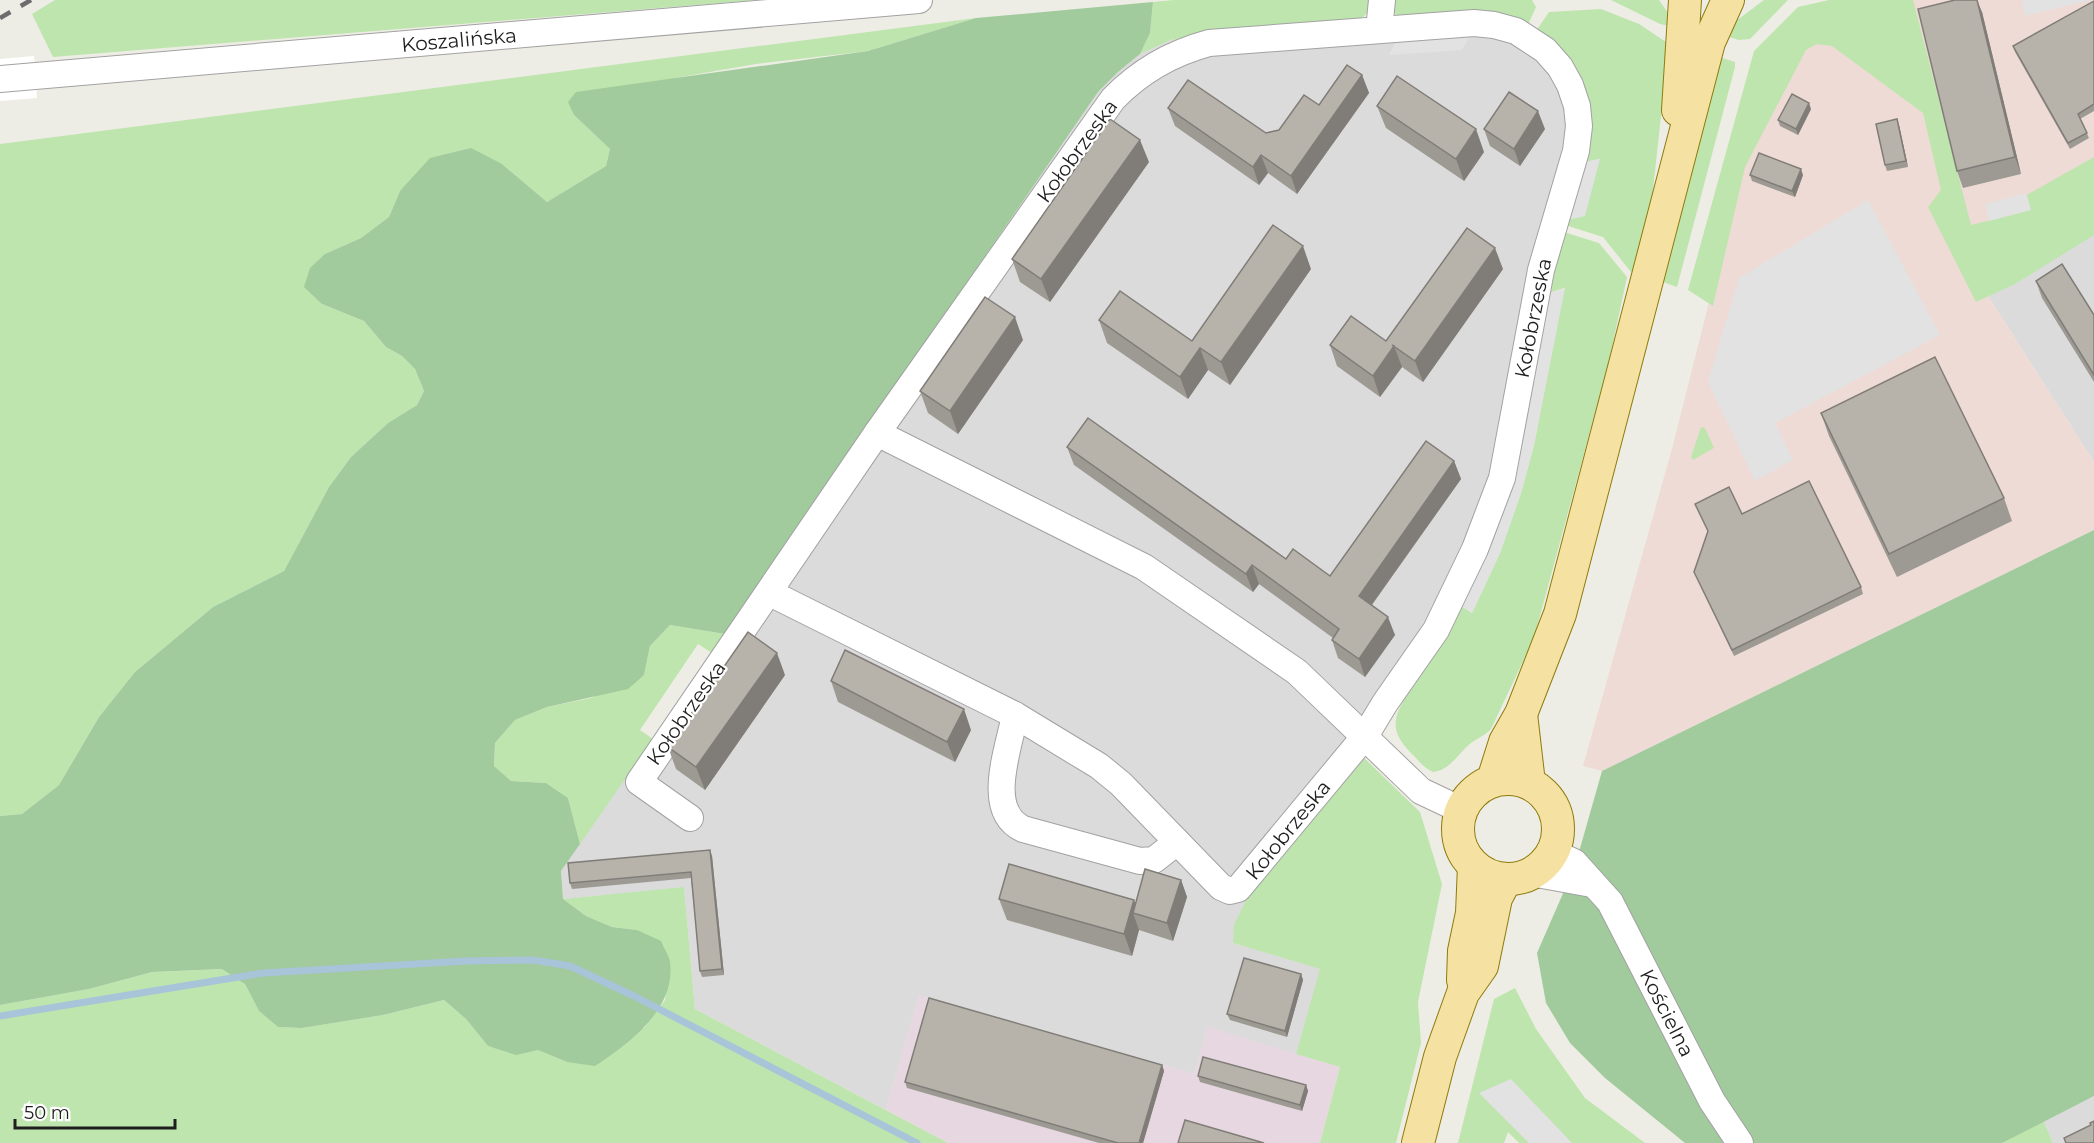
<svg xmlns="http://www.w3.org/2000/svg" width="2094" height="1143" viewBox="0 0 2094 1143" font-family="Montserrat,sans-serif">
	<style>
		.residential { fill: #dcdbdb }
		.commercial { fill: #eedbd5 }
		.industrial { fill: #e7d7e1 }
		.grass { fill: #bee5ae }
		.forest { fill: #a1ca9d }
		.parking { fill: #e2e2e2 }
		.pier { fill: #fff }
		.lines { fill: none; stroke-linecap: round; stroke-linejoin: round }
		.stream { stroke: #a8c4d9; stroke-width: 7 }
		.minor-casing { stroke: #a2a2a2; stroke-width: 28 }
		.major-casing { stroke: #8d7b0b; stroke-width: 34 }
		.minor { stroke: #fff; stroke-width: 26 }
		.major { stroke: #f5e2a3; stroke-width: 32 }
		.rail { stroke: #6c6c6c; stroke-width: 4.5; stroke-dasharray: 12 12; stroke-linecap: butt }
		.wall { fill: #9d9a93 }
		.shaded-wall { fill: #807d78 }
		.building { fill: #b7b3ab; stroke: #807d78; stroke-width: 1.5 }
		.labels { text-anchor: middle; stroke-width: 4.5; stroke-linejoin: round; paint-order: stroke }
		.street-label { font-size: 20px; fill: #1e1e1e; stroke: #fff }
	</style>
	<rect width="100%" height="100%" fill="#eeede5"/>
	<g class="residential">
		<path d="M1475,16l103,65 -93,457 -252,405 88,26 -25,85 -88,-26 -14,46 -275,-78 -33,114 -191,-101 -11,-121 -121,11 -2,-28 537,-779 20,-20 22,-18 31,-14 47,-8z"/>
		<path d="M2094,188v274l-106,-166z"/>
		<path d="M2094,1096v47h-41l-10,-23z"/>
	</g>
	<path class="commercial" d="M1848,0h246v188l-106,108 106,166v68l-492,241 -19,-5 90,-321 71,-281 86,-160z"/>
	<path class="industrial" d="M919,995l275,79 14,-47 132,40 -20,76h-372l-62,-33z"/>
	<g class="grass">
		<path d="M55,0h703l-705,57 -21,-43z"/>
		<path d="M1174,0h198l-2,10 -11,11 -141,11 -47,8 -31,14 10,-21 3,-31z"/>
		<path d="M1392,0h140l4,7 -10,22 -126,-10 -7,-8z"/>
		<path d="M1611,0h48l16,23 -1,4 -14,-3z"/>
		<path d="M1764,0h24l-38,39 -11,1 -14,-4 11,-15z"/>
		<path d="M1829,0h84l58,225 59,-15 -3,-15 3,-2 64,-36v78l-79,49 -39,18 -48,-95 13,-17 -18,-77 -91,-67 -15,-2 -11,6 -61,117 -32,139 -25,-16 66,-239 44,-44z"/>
		<path d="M1601,9l38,15 30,20 -17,154 -17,76 -4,-2 -28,-35 -41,-13 37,-65 -19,4 6,-25 -52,-104 15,-22z"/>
		<path d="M976,18l-108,33 -112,13 -81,14 -101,37 36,34 -4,17 -59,36 -45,-38 -102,27 -11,26 -28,21 -36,16 -3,50 42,17 22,26 16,9 13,13 9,22 -7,14 -29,18 -37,34 -22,30 -45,84 -71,36 -78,65 -36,45 -40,68 -37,29 -22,2v-672z"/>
		<path d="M1719,57l16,5v5l-58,220 -17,-6z"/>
		<path d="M1567,233l32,10 28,34 -18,84 -75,277 -43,91c-7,7 -13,9 -20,14 -13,10 -20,27 -38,29 -7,-3 -13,-9 -18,-15 -19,-18 -26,-32 -12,-55l-6,-4 61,-94 14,9 28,-60 21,-60 13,-48 30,-157 -21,7 16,-61z"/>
		<path d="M1701,427l4,1 9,20 -21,12 -2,-3z"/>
		<path d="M670,625l55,9 -13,19 -14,-9 -58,86 13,9 -73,105 -12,-46 -22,-15 -35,-2 -17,-15 1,-23 20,-23 32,-13 44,-9 53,-23 6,-29z"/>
		<path d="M1361,755l59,57 22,72 -24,118 3,41 -25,100h-76l20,-76 -44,-13 24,-85 -87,-26 1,-18 14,-29z"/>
		<path d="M684,887l11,122 253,134h-948v-138l89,-16 63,-17 71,-3 22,15 14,27 19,16 24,1 81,-13 61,-15 22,19 22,27 28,8 22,-4 29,12 78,-35 20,-27 5,-38 -33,-32 -25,-3 -26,-11 -23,-17z"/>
		<path d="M1515,988l21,41 49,69 60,45h-126l-11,-11 -4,11h-46l36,-144z"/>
		<path d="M2043,1120l10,23h-51z"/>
	</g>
	<g class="forest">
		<path d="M1153,2l-3,31 -10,21 -22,18 -20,20 -373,542 -55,-9 -20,21 -6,29 -16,14 -81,18 -32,13 -20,23 -1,23 17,15 35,2 22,15 12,46 -19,27 2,28 23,17 26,11 25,3 24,11c2,6 8,14 9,21 6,47 -40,81 -75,104l-28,-4 -29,-12 -22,5 -28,-9 -22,-27 -22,-19 -61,15 -81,13 -24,-1 -19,-16 -14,-27 -23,-15 -70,3 -63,17 -89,16v-189l22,-2 37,-29 40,-68 36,-45 78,-65 71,-36 45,-84 22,-30 37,-34 29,-18 7,-14 -9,-22 -13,-13 -16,-9 -22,-26 -42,-17 -18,-17 6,-19 15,-14 36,-16 28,-21 11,-26 30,-33 41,-10 31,16 45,38 59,-36 4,-17 -36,-34 -6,-13 8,-10 292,-41 108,-33z"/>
		<path d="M2094,530v566l-92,47h-317l-80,-65 -35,-35 -24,-40 -9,-50 38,-87 27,-95z"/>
	</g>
	<g class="parking">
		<path d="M2022,0h69l-66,16z"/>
		<path d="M1472,33l-10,17 -73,5 8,-16z"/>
		<path d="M1600,159l-15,57 -22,5 17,-58z"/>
		<path d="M2026,193l5,17 -42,11 -4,-17z"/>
		<path d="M1868,200l72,135 -165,88 18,37 -38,21 -47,-99 31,-104z"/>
		<path d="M1565,288l-31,157 -13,48 -21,60 -28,60 -14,-9 85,-309z"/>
		<path d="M1511,1079l61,64h-43l-50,-50z"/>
	</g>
	<path class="pier" d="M34,56l3,42 -37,3v-42z"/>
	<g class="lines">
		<path class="stream" d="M0,1016l263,-43 203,-12 67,-1 37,6 64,30 283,147"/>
		<defs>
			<g id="minor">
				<path d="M1379,30l3,-30"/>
				<path d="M0,79l919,-79"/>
				<path d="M877,433l267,134 153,105 124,119 40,19"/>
				<path d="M1015,715c-6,33 -31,96 8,114l117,32 14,-1 23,-18"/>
				<path d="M690,818l-51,-36 238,-349 236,-334c27,-28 59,-46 96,-56l265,-20 20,2 22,6 29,19 15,17 10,18 7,21 2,20 -3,25 -35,119 -39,208 -27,71 -39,81 -51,73 -20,33 -127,153 -8,2 -9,-4 -100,-103 -22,-18 -84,-51 -245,-122"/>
				<path d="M1552,852l22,10 36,40 102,199 28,42"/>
				<path d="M1531,873l61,11"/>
			</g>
			<g id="major">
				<path d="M1678,110l7,-110"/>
				<path d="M1521,714l8,69"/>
				<circle cx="1508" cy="829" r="50"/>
				<path d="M1493,780l12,-38 16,-28 39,-100 149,-572 19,-42"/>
				<path d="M1463,980l1,-29 8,-38 2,-47"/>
				<path d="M1418,1143l22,-86 23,-64 19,-27 14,-68 10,-19"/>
			</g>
		</defs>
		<use href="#minor" class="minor-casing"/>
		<use href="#major" class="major-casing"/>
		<use href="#minor" class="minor"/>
		<use href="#major" class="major"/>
		<path class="rail" d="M0,18l31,-18"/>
	</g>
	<g class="wall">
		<path d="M2094,1v110l-14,8 9,19 -19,11 -55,-97 -2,-6z"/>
		<path d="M1982,12l39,162 -58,14 -6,-17z"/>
		<path d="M1362,75l7,18 -72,101 -29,-21 -9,12 -84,-59 -7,-18 98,25 13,-3 40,-25z"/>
		<path d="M1377,106l107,46 -20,29 -78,-53z"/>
		<path d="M1811,109l-13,26 -18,-9 -2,-6z"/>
		<path d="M1899,125l9,42 -21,4 -2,-6z"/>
		<path d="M1484,129h61l-25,37 -30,-20z"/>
		<path d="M1149,162l-99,140 -30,-20 -8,-23z"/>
		<path d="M1750,175h53l-8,22 -43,-16z"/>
		<path d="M1311,269l-81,116 -22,-15 -20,29 -81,-56 -8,-23 93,21z"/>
		<path d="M1503,269l-80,113 -21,-15 -22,30 -43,-31 -7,-21 56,-4z"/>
		<path d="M2036,281l58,34v67l-52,-84z"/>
		<path d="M1023,340l-65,94 -30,-21 -8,-22z"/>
		<path d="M1821,413l183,85 8,23 -115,56 -68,-141z"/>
		<path d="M1067,447l219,112 44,17 124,-115 7,18 -89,126 23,30 -30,42 -27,-19 -6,-18 1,-2 -74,-54 -6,8 -179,-127z"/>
		<path d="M1695,504l47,10 119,73 2,7 -129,62 -40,-84 14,-41z"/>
		<path d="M785,675l-80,115 -29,-21 -8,-22z"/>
		<path d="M831,681l140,49 -16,32 -117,-60z"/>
		<path d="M712,856l12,119 -22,2 -2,-6 -9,-93 -119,11 -2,-6z"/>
		<path d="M1181,880l6,17 -14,44 -34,-11 -7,26 -125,-36 -8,-21 135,1 1,4z"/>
		<path d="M1301,974l2,6 -16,57 -57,-17 -3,-6z"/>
		<path d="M1162,1065l2,6 -21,72h-44l-192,-55 -2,-6z"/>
		<path d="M1198,1076l108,9 2,6 -6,20 -102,-29z"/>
	</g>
	<g class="shaded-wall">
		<path d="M1977,0l5,12 39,162 -6,-17z"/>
		<path d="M1362,75l7,18 -72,101 -6,-18z"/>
		<path d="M1809,103l2,6 -13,26 -2,-6z"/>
		<path d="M1538,111l7,18 -25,37 -6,-17z"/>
		<path d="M1897,119l2,6 9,42 -2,-6z"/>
		<path d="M1476,129l8,23 -20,29 -8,-22z"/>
		<path d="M1140,140l9,22 -99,140 -9,-23z"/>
		<path d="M1261,155l7,18 -9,12 -6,-18z"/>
		<path d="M1801,169l2,6 -8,22 -3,-6z"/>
		<path d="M1303,246l8,23 -81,116 -9,-23z"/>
		<path d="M1495,248l8,21 -80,113 -8,-21z"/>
		<path d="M1015,317l8,23 -65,94 -8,-23z"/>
		<path d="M1394,346l8,21 -22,30 -7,-21z"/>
		<path d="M1200,348l8,22 -20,29 -8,-22z"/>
		<path d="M1454,461l7,18 -96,135 -6,-18z"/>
		<path d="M1252,565l7,19 -6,8 -7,-18z"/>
		<path d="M1388,617l7,18 -30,42 -6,-18z"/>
		<path d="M777,653l8,22 -80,115 -9,-23z"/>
		<path d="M964,709l7,21 -16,32 -8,-20z"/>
		<path d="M710,850l2,6 12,119 -2,-6z"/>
		<path d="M1181,880l6,17 -14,44 -6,-18z"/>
		<path d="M1134,900l5,15 -6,-2 6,17 -7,26 -8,-22z"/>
		<path d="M1301,974l2,6 -16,57 -2,-6z"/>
		<path d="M1162,1065l2,6 -21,72h-4z"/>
		<path d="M1306,1085l2,6 -6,20 -2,-6z"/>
	</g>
	<g class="building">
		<path d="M1955,0h22l38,157 -58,14 -39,-162z"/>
		<path d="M2094,1v103l-16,10 9,19 -19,10 -55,-97z"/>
		<path d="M1347,65l15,10 -71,101 -30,-21 -8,12 -85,-59 20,-28 78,53 13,-3 25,-35 15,10z"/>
		<path d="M1397,76l79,53 -20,30 -79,-53z"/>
		<path d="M1509,92l29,19 -24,38 -30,-20z"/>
		<path d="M1792,94l17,9 -13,26 -18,-9z"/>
		<path d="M1110,119l30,21 -99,139 -29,-20z"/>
		<path d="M1897,119l9,42 -21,4 -9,-41z"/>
		<path d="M1759,153l42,16 -9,22 -42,-16z"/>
		<path d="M1273,225l30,21 -82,116 -21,-14 -20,29 -81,-57 21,-29 72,50z"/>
		<path d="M1467,228l28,20 -80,113 -23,-16 2,1 -21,30 -43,-31 21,-29 35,25z"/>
		<path d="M2062,264l32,51v60l-58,-94z"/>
		<path d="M985,297l30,20 -65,94 -30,-20z"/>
		<path d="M1935,357l69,141 -115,56 -68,-141z"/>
		<path d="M1088,418l198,141 7,-10 37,27 96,-135 28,20 -95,135 29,21 -29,42 -27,-19 7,-11 -31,-23 -56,-41 -6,9 -179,-127z"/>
		<path d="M1809,481l52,106 -129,63 -38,-78 14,-41 -13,-27 34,-17 13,27z"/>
		<path d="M748,632l29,21 -81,114 -28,-20z"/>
		<path d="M845,650l119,59 -17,33 -116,-61z"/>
		<path d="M710,850l12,119 -22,2 -9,-99 -121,11 -2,-20z"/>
		<path d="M1009,864l125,36 -10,34 -125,-35z"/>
		<path d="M1145,869l36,11 -14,43 -34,-10z"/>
		<path d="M1244,958l57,16 -16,57 -58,-17z"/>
		<path d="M929,998l233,67 -23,78h-21l-213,-61z"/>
		<path d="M1203,1057l103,28 -6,20 -102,-29z"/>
		<path d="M1185,1120l79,23h-86z"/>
		<path d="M2094,1121v22h-28l-2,-5 27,-13 -1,-2z"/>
	</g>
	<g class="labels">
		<g class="street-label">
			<text transform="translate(459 40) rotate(-5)" y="7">Koszalińska</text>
			<text transform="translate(1077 151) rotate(-54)" y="7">Kołobrzeska</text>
			<text transform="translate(1533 318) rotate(-79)" y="7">Kołobrzeska</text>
			<text transform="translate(686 713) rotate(-55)" y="7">Kołobrzeska</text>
			<text transform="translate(1288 830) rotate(-51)" y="7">Kołobrzeska</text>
			<text transform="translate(1667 1013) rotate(63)" y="7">Kościelna</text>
		</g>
	</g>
	<path d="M15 1119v9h160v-9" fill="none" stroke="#1e1e1e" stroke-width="3"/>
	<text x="24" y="1119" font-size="18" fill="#1e1e1e" stroke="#ffffff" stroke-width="4.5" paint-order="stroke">50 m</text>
</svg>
